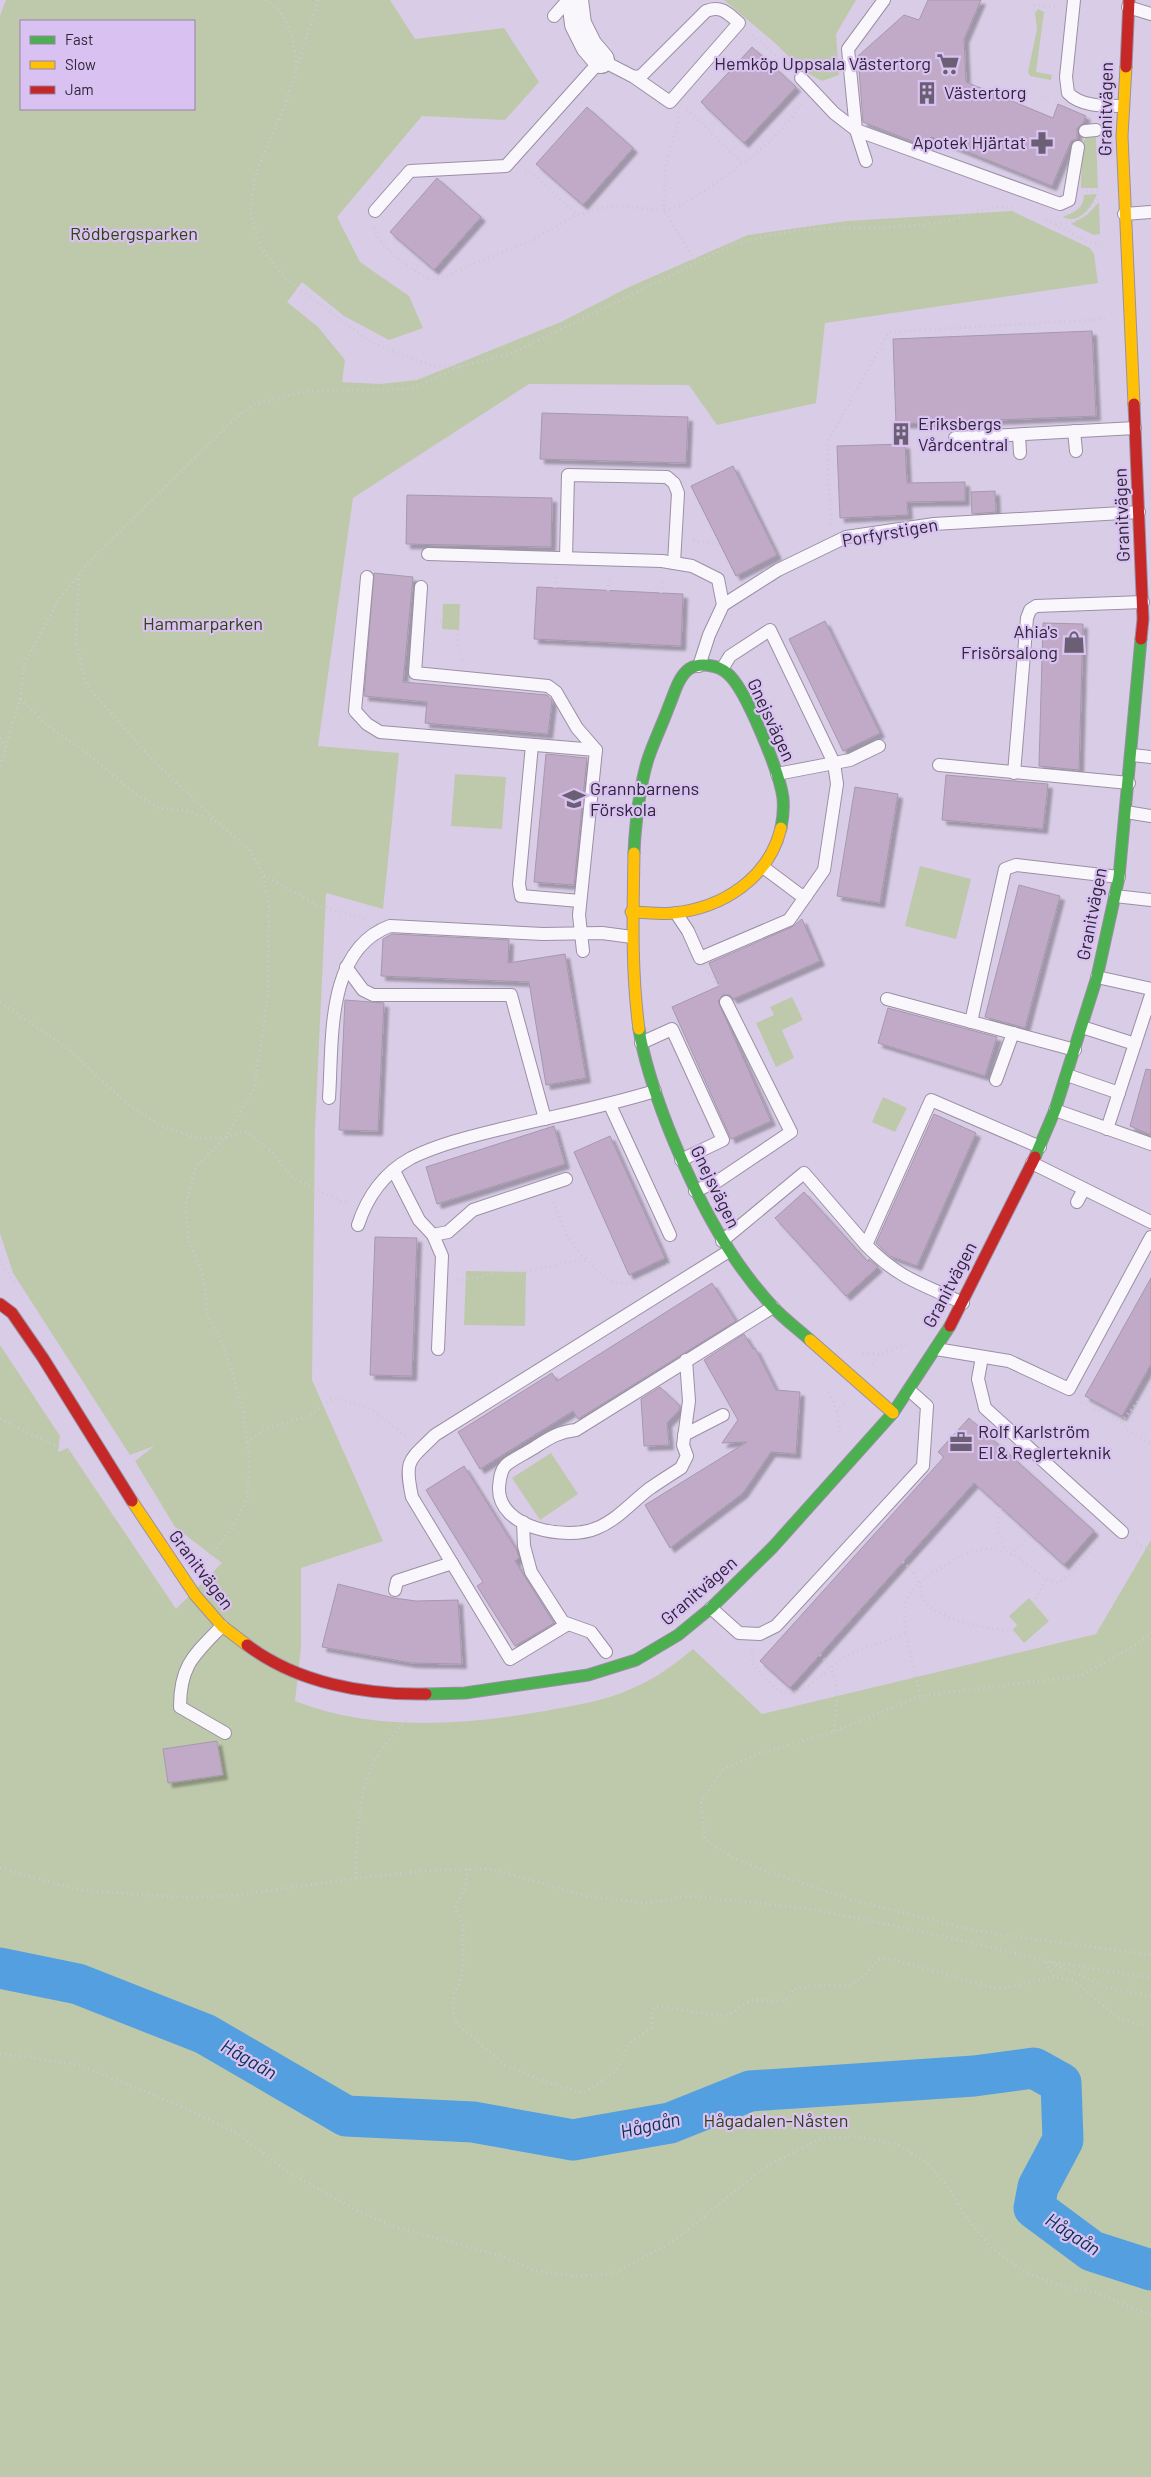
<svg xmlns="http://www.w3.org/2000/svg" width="1151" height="2477" viewBox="0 0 1151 2477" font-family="Barlow,sans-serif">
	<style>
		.green { fill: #bec9ab; fill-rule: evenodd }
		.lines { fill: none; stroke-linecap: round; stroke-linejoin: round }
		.river { stroke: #539fe0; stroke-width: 41 }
		.building { fill: #c1aac7; stroke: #a599ab; filter: url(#shadow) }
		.lane-casing { stroke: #9a90a4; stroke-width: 14 }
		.street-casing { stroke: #9a90a4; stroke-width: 28 }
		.fast-casing { stroke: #9a90a4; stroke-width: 13 }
		.slow-casing { stroke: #9a90a4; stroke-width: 13 }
		.jam-casing { stroke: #9a90a4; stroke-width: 13 }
		.path { stroke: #cdc9d1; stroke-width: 3; stroke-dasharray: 1 4; stroke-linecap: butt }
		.lane { stroke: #f9f7fb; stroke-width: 12 }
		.street { stroke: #f9f7fb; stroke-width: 26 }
		.fast { stroke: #4caf50; stroke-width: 11 }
		.slow { stroke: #ffc107; stroke-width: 11 }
		.jam { stroke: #c62828; stroke-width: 11 }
		.labels { text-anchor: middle; stroke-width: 4.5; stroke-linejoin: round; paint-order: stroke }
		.poi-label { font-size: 18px; fill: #2e2537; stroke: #d9c2f1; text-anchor: start }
		.street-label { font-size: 18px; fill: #2e2537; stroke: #d9c2f1 }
		.park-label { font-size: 18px; fill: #314313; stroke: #d9c2f1 }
		.water-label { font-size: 19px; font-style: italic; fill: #053151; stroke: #d9c2f1 }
	</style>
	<defs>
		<filter id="shadow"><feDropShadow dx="4.5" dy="4.5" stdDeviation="1" flood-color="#0004"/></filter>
	</defs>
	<rect width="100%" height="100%" fill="#d9cce6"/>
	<g class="green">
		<path d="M6,0h384l25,39 89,-11 35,54 -34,38 -83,-4 -85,101 23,45 49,34 14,32 -34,12 -45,-24 -42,-34 -15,20 31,25 27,33 -3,22 38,2 37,-4 144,-58 68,-35 119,-52 99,-14 165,-10 78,37 4,6 4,29 -273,40 -9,80 -99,22 -28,-40 -160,-1 -176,114 -35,248 81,7 -16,156 -57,-16 -11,236 -3,251 71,161 -82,27v80l-6,53c79,31 168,24 250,10 30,-6 61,-10 88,-23 22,-9 42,-24 60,-39l69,65 334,-80 55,-94v937h-1151v-1132l60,91 -2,16 10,-4 108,161 46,-46 -47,-36 -40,-66 19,-15 -24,9 -117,-182 -13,-40v-1217zM21,21h173v88h-173z"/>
		<path d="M724,0h132l-20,34 3,41 -17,6 -20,-11 -27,-27z"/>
		<path d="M1038,9l6,3 -8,60 16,3 -1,5 -21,-4 -2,-4 9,-43 -2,-16z"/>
		<path d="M1087,133l9,4 2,51h-17l1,-42z"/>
		<path d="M1097,194c-6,14 -18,31 -34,23 11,-5 20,-7 21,-22z"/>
		<path d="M1099,202l1,32 -6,1 -23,-11 16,-9z"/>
		<path d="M443,604h17l-1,26 -17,-1z"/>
		<path d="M455,774l51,3 -4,52 -51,-3z"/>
		<path d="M920,866l51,13 -15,60 -51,-13z"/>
		<path d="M792,997l11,23 -21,10 12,28 -18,9 -20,-44 18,-8 -4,-8z"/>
		<path d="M883,1097l24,11 -12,24 -23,-10z"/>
		<path d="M466,1271l60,1 -1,54 -61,-1z"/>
		<path d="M551,1453l27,41 -38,26 -28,-42z"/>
		<path d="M1029,1598l20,23 -25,22 -11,-13 4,-5 -8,-9z"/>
	</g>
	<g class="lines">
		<path class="river" d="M0,1968l78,16 127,50 141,82 127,6 100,18 97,-17 80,-32 224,-15 60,-8 27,15 2,57 -25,47 -4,21 58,43 59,19"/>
	</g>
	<g class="building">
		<path d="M928,0h53l-17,39 2,43 87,36 5,-14 28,12 -3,7 -6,5v11l-6,2 -19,45 -121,-49 -4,10 -64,-25 -5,-66 46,-41 15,5z"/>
		<path d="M752,47l44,40 -52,56 -43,-41z"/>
		<path d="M587,107l46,41 -50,57 -47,-41z"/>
		<path d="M437,178l44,39 -47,53 -44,-38z"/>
		<path d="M1092,331l4,85 -200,8 -3,-85z"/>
		<path d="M542,413l146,4 -2,46 -146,-4z"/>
		<path d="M905,444l2,39 58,-1v19l-58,1 1,13 -68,3 -3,-72z"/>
		<path d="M733,466l44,89 -41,21 -45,-90z"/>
		<path d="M995,491l1,21 -24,2 -1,-22z"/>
		<path d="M407,495l145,3 -1,49 -145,-3z"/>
		<path d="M374,573l39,4 -10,105 144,13 5,6 -4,33 -123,-11 2,-21 -63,-6z"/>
		<path d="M537,587l146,7 -2,52 -147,-7z"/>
		<path d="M825,621l55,112 -37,18 -54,-112z"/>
		<path d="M1043,623l40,1 -4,146 -40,-4z"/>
		<path d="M546,754l41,4 -13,127 -40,-3z"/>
		<path d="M946,775l102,9 -5,45 -101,-9z"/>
		<path d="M855,787l43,7 -18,109 -43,-7z"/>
		<path d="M1019,885l41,11 -35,132 -40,-11z"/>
		<path d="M802,919l18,42 -87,38 -3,-4h-7l-5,6 53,120 -40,18 -59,-132 47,-21 -10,-23 83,-36z"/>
		<path d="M392,934l117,6 -1,23 57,-9 21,124 -40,7 -17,-103 -148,-6 2,-37z"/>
		<path d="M345,1000l39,3 -6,128 -39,-1z"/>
		<path d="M888,1008l109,29 -12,39 -107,-33z"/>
		<path d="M1146,1069l5,1v65l-21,-9z"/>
		<path d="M934,1114l42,19 -59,133 -27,-10 -14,-13z"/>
		<path d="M554,1126l11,38 -128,40 -11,-37z"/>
		<path d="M610,1136l55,122 -36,17 -55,-123z"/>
		<path d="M804,1192l64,70 1,-3 9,8 -32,29 -71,-78z"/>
		<path d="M375,1237l42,1 -5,138 -42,-1z"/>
		<path d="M1151,1278v86l-29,52 -37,-20z"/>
		<path d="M712,1283l24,38 -158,98 -5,-8 -93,58 -22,-37 94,-59 5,8z"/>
		<path d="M744,1334l9,15 2,-1 21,42 24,2 -4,62 -25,-2 -28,41 -73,55 -25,-43 102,-63 -25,1 16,-23 -34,-60z"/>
		<path d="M660,1387l20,19v3l-13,14 2,22 -25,1 -3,-47z"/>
		<path d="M969,1418l125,113 -30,34 -90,-82 -184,205 -30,-27 184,-204 -6,-5z"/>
		<path d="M464,1466l52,83 3,9 -4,3 39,62 -39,23 -38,-60 6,-4 -57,-92z"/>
		<path d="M338,1584l56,14 22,3 42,-1 4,64 -50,-1 -90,-16z"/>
		<path d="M217,1741l6,34 -55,8 -5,-34z"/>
	</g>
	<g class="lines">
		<defs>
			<g id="lane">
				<path d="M884,0l-36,49 8,81 204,74 9,-4 9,-53"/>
				<path d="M1074,0l-8,77 2,16c13,14 37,13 55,13"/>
				<path d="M1128,7l23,7"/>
				<path d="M554,16l14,-16"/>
				<path d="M801,78l33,35 22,17 10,31"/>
				<path d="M1085,131l11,-1"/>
				<path d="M375,211l35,-40 96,-5 95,-106 33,17 36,25 69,-79c-11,-10 -18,-18 -33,-12l-65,65 -7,1"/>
				<path d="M1124,214l27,-2"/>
				<path d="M1074,431l2,20"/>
				<path d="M1019,435l1,18"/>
				<path d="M955,438l180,-10"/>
				<path d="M428,554l234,7 30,5 26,13 5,26"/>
				<path d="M566,558l2,-83 99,2 7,6 4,10 -4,70"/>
				<path d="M367,577l-12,134 12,13 13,8 216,18 -17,165 4,36"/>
				<path d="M421,587l-6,86 133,13 8,6 21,36 19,22"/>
				<path d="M699,666l10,-31 14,-30 55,-35 68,-33 88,-13 205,-12"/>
				<path d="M532,745l-13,139 2,12 59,5"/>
				<path d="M1132,755l19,2"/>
				<path d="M939,765l190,18"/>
				<path d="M1014,773l13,-155 3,-8 6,-4 107,-4"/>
				<path d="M777,774l73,-14 29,-14"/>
				<path d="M1126,812l25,4"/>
				<path d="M763,867l36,27 7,2"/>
				<path d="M1115,896l36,4"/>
				<path d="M676,913l12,18 12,27 89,-38 35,-50 13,-86 -3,-21 -64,-133 -40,26 -8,13"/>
				<path d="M346,967l17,23 10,5h138l34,124"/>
				<path d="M1097,977l54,12"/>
				<path d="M887,999l188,51"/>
				<path d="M971,1022l34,-153 11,-4 103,12"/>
				<path d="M1082,1027l53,17"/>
				<path d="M641,1043l31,-14 51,111 -42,20"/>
				<path d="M1067,1075l52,18"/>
				<path d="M996,1080l17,-47"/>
				<path d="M329,1098c4,-57 -4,-148 61,-172l153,8 59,-1 30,4"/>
				<path d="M610,1105l60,130"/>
				<path d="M1055,1110l96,34"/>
				<path d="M1107,1129l44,-134"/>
				<path d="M1032,1163l119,59"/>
				<path d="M394,1171l25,49 14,15 9,21 -4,93"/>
				<path d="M695,1191l23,-10 73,-49 -65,-130"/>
				<path d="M1077,1202l7,-13"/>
				<path d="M358,1225c9,-28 26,-52 53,-67 26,-13 57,-21 86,-28 53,-13 106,-23 158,-39"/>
				<path d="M433,1235l15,-3 25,-22 93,-31"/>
				<path d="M722,1241l82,-68 62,72 65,-145 109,47"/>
				<path d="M866,1245c33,34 56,39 97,58"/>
				<path d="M936,1349l73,12 60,28 82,-152"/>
				<path d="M982,1357l-4,22 7,29 137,124"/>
				<path d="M686,1360l3,41 -6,44 4,11 -6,12c-11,7 -22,14 -32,21 -17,13 -32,31 -52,39 -29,13 -100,1 -98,-41 1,-8 1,-16 7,-22 7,-6 18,-11 26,-16 16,-10 25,-17 44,-19l197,-123"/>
				<path d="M684,1435l39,-20"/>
				<path d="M523,1522l1,24 7,26 32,50 28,10 15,20"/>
				<path d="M395,1590l2,-9 55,-18"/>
				<path d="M711,1608l28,25 21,1 16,-8 147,-160 4,-60 -18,-16"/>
				<path d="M568,1624l-58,35 -98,-162c-8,-38 -3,-36 23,-62l294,-184"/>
				<path d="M222,1626c-28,29 -42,39 -42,81l45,26"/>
			</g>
			<path id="street" d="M575,0l3,24 11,22 12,14"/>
			<g id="fast">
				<path d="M634,853c1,-27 6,-69 14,-94 6,-18 15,-36 21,-53 5,-11 9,-29 20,-37 11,-7 30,-4 39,5 18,15 52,100 55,124 1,10 0,20 -2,30"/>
				<path d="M639,1029c5,33 17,67 29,98 26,65 57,128 105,180 11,12 25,22 37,33"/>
				<path d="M1035,1157l20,-47 42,-133 22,-100 22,-238"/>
				<path d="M426,1694l39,-1 123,-18 48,-15 42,-25 33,-27 62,-61 120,-134 57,-87"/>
			</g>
			<g id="slow">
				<path d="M1126,67l-4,69 12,268"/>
				<path d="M634,853c-1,59 -3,117 5,176"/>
				<path d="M631,912c14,0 28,3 42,1 50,-5 96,-35 108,-85"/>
				<path d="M810,1340l83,73"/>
				<path d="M132,1501l63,94 27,31 25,19"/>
			</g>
			<g id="jam">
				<path d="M1126,67l3,-67"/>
				<path d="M1134,404l9,215 -2,20"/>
				<path d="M0,1304l12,9 31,45 89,143"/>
				<path d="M950,1326l85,-169"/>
				<path d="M247,1645c50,38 117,50 179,49"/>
			</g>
		</defs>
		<use href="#lane" class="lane-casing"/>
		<use href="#street" class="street-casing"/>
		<use href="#fast" class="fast-casing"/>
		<use href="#slow" class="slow-casing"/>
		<use href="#jam" class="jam-casing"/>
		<g class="path">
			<path d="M266,0c21,11 28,41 30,63"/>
			<path d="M318,0l-32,102 -30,71 -6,37 10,37 27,33 85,63 63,24 26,-1"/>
			<path d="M1034,5l22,2"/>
			<path d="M752,35l37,32"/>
			<path d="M1043,96l9,4"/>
			<path d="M687,109l57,56"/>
			<path d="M679,117l-14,52 -1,41c18,-2 26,-10 41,-20 38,-25 72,-49 97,-88"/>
			<path d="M525,171l7,2 46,42"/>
			<path d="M1087,191h13"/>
			<path d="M1046,220l44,23h11"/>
			<path d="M1056,225l23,-6 20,-21"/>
			<path d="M374,228c3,18 44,49 61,52l99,-41 41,-23 16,-6 23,-4 50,4 33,53"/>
			<path d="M414,270l8,-10"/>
			<path d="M831,525l-4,-82 62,-111 216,-13"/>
			<path d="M693,540l27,5"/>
			<path d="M79,574l-3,67 10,44 63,71 67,65"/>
			<path d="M555,588l1,-12"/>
			<path d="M608,591l1,-15"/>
			<path d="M661,593l1,-14"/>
			<path d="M435,621h7"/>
			<path d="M459,630l-2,10 5,20"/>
			<path d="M0,738l6,10"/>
			<path d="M0,766l20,-67 4,-34 36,-68 30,-36 95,-94 53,-51 17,-12 52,-13 103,-2 52,-23 48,-12 225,-110c28,-7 54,-14 83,-15 41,-2 82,0 122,-7 29,-4 43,-19 74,-14"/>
			<path d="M264,875l53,30 48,14"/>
			<path d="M709,973l10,13"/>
			<path d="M0,1002l66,45 60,56 36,23 34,12h29l29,-49 14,-93 1,-90 -6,-32 -14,-25 -30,-26 -30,-12 -30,-3 -26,-16 -50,-42 -35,-24 -28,-27"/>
			<path d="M554,1202c7,24 15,43 35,59"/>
			<path d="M0,1260l14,22"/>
			<path d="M457,1280l24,-3 16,-6 27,1 50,-11h15c31,37 45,22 81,2l2,-11"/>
			<path d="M863,1353l17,1"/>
			<path d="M872,1364l8,-10 27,-10"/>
			<path d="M829,1392l8,20"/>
			<path d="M1081,1402l40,20 30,-36"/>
			<path d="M0,1419l73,35"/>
			<path d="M1121,1422l9,10 21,12"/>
			<path d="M840,1432l-3,-20 7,-9"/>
			<path d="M247,1442l20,-14 39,-11 29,-19 36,11 37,29"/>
			<path d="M1001,1508c-9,13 0,29 4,43"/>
			<path d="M1136,1543l15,7"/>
			<path d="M1011,1555l20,-20"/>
			<path d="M903,1562c7,6 13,12 16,22 2,5 1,10 4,15 12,20 67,32 90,31"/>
			<path d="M204,1564l27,-34 16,-31 3,-38 -7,-49 -10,-37 -9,-27 -17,-35 -4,-38 -15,-37 -2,-36 10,-36 29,-28 20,-7 27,21 21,26 49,24h6"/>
			<path d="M1033,1603l13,-24"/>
			<path d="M1151,1632l-19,15 -52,29 -160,20 -87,36 -78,23 -33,15 -21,32 4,37 28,19 36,14 88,29 120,30 174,24"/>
			<path d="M752,1649v15l25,26 12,4 21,-9 37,-30 59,-22"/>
			<path d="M820,1655c23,21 18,49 13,77"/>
			<path d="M920,1696c-4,-22 -22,-78 -13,-97 7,-17 29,-28 43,-37 17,-10 34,-17 54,-11 20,6 31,26 55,32l10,-8 33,-37"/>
			<path d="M0,1868l79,22 110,8 51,-3 109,-16 86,-9 56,-1 96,27 59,7 44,-7 115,12 112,22 129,31 105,17"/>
			<path d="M468,1869l-4,21 -9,18 8,16v42l-3,16 -6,10 -1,23 5,10 47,40 41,17 38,11 32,-22 13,-27 23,-17v-16l4,-5 65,10 11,-3 19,-13 34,1 6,-5 2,-7 23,-4 32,1 14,-8 16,-18 9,-2 111,31 56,-12"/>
			<path d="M356,1878c1,-35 1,-73 14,-107 7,-20 24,-37 38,-53"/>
			<path d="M1046,1962l8,15 19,3 44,37 34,11"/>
			<path d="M1051,1963l58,25 42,8"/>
			<path d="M0,2053l80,12 98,40 59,28 50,38 72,41 40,16 103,28 34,15 41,5 36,-2 61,-33 88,-72 60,-31 37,-1 37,7 30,18 23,26 17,29 26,31 32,24 34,13 34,6 59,24"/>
		</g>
		<use href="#lane" class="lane"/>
		<use href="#street" class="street"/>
		<use href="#fast" class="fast"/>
		<use href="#slow" class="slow"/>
		<use href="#jam" class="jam"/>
	</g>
	<defs>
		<symbol id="supermarket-bare" viewBox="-9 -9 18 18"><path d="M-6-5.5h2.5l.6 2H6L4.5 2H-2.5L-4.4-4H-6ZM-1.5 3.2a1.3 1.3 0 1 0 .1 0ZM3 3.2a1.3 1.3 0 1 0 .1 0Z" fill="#6a5f74" stroke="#d9c2f1" stroke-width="2.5" paint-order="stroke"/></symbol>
		<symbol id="building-bare" viewBox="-9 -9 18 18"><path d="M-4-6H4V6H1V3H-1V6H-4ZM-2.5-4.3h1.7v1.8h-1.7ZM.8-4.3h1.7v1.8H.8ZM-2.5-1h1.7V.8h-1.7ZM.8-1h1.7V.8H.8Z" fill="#6a5f74" stroke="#d9c2f1" stroke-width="2.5" paint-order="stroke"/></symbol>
		<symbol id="pharmacy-bare" viewBox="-9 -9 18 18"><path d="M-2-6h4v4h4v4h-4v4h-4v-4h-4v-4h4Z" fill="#6a5f74" stroke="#d9c2f1" stroke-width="2.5" paint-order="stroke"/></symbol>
		<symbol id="shop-bare" viewBox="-9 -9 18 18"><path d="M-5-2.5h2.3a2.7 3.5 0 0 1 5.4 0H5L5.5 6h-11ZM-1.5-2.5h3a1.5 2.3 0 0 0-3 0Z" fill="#6a5f74" stroke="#d9c2f1" stroke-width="2.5" paint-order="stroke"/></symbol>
		<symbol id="school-bare" viewBox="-9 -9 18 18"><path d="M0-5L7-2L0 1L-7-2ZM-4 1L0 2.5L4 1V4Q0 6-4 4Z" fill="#6a5f74" stroke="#d9c2f1" stroke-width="2.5" paint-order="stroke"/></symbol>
		<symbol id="office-bare" viewBox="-9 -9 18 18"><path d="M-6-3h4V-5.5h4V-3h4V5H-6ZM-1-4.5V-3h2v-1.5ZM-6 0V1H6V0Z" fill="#6a5f74" stroke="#d9c2f1" stroke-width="2.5" paint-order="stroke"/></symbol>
	</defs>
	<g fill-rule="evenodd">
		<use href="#supermarket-bare" x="932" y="48" width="32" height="32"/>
		<use href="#building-bare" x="911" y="77" width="32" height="32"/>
		<use href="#pharmacy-bare" x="1026" y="127" width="32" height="32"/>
		<use href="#building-bare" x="885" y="418" width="32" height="32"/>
		<use href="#shop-bare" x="1058" y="626" width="32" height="32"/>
		<use href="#school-bare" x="558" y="783" width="32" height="32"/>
		<use href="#office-bare" x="945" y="1426" width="32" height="32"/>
	</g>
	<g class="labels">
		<g class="poi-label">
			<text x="931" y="70" text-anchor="end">Hemköp Uppsala Västertorg</text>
			<text x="944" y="99">Västertorg</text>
			<text x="1026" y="149" text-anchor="end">Apotek Hjärtat</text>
			<text x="918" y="430">Eriksbergs<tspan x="918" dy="21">Vårdcentral</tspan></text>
			<text x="1058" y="638" text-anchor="end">Ahia's<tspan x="1058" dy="21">Frisörsalong</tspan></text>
			<text x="590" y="795">Grannbarnens<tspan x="590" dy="21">Förskola</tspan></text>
			<text x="978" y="1438">Rolf Karlström<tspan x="978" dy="21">El &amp; Reglerteknik</tspan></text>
		</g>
		<g class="street-label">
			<text transform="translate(1106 109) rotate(-89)" y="6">Granitvägen</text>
			<text transform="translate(1122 515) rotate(-92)" y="6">Granitvägen</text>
			<text transform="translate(890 533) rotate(-10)" y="6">Porfyrstigen</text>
			<text transform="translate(771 720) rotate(65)" y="6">Gnejsvägen</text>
			<text transform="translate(1092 914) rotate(-79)" y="6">Granitvägen</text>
			<text transform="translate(715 1187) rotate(64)" y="6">Gnejsvägen</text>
			<text transform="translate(950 1285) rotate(-62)" y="6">Granitvägen</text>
			<text transform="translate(201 1570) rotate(53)" y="6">Granitvägen</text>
			<text transform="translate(699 1591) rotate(-41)" y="6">Granitvägen</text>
		</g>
		<g class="park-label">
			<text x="134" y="240">Rödbergsparken</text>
			<text x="203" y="630">Hammarparken</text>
			<text x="776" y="2127">Hågadalen-Nåsten</text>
		</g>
		<g class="water-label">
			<text transform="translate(249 2059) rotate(30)" y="7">Hågaån</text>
			<text transform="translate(650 2125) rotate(-13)" y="7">Hågaån</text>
			<text transform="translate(1073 2234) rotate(33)" y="7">Hågaån</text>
		</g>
	</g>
	<rect x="20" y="20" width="175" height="90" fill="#d9c2f1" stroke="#9583a7"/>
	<rect x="30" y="36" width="25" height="8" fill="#4caf50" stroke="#9583a7"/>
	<text x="65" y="45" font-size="15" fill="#2e2537">Fast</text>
	<rect x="30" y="61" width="25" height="8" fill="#ffc107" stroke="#9583a7"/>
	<text x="65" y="70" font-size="15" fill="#2e2537">Slow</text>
	<rect x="30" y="86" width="25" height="8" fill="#c62828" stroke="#9583a7"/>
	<text x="65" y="95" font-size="15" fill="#2e2537">Jam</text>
</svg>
